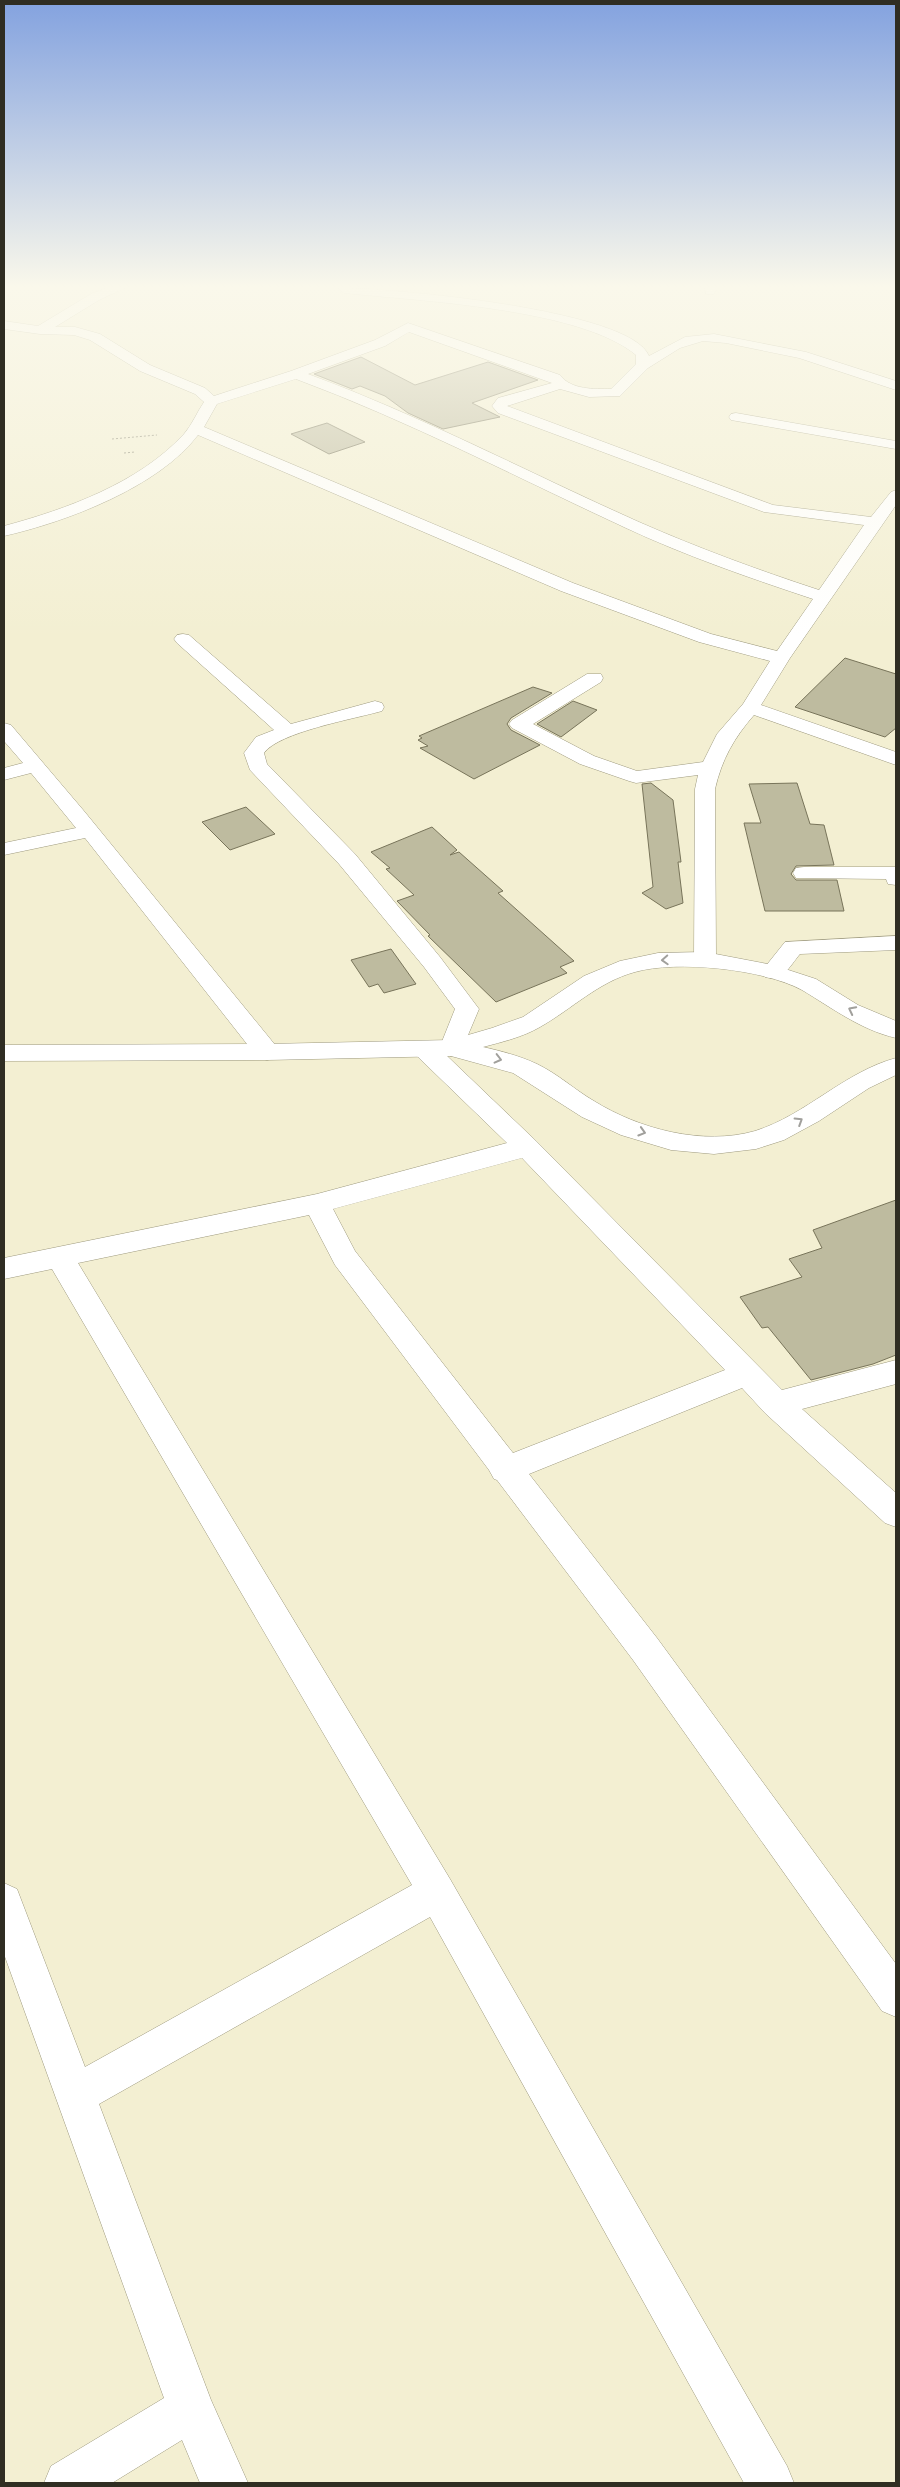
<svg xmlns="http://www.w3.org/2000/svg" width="900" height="2487" viewBox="0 0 900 2487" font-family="Barlow,sans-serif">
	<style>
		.building { fill: #bebb9f; stroke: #78745a }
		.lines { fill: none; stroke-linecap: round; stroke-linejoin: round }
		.street-casing { stroke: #9e9a7f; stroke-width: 1 }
		.highway-casing { stroke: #9e9a7f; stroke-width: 1 }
		.path { stroke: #8d8a76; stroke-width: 1; stroke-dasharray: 2 2; stroke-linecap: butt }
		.street { fill: #fff; fill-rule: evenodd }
		.highway { fill: #fff; fill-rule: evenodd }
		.oneway { stroke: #a1a09c }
	</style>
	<rect width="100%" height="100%" fill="#f3efd2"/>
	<g class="building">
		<path d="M361,357l54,28 73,-23 50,18 -66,23 28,14 -57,12 -35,-16 -23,-17 -25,-10 -8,3 -38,-15z"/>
		<path d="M327,423l38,19 -36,12 -38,-20z"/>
		<path d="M845,658l51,16v54l-11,9 -90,-30z"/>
		<path d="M533,687l19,6 -41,25 -4,6 4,6 29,15 -66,34 -54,-31 8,-2 -10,-6 4,-2 -3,-2z"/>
		<path d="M573,701l24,9 -36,27 -24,-13z"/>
		<path d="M651,783l22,17 8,62h-3l5,41 -17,6 -24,-16 11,-6 -11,-103z"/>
		<path d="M797,783l13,41 14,1 10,40 -38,1 -5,8 5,6h41l7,31h-79l-21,-88h17l-12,-39z"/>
		<path d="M246,807l29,27 -45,16 -28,-28z"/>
		<path d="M432,827l25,23 -7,5 9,-3 44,39 -5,2 76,68 -14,6 7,6 -71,29 -68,-66 2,-1 -33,-34 17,-6 -28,-26 4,-1 -19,-16z"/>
		<path d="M391,949l25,35 -32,9 -6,-9 -9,3 -18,-27z"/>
		<path d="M896,1200v155l-23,9 -62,16 -43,-53 -6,1 -22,-31 62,-20 -13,-18 33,-11 -9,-18z"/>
	</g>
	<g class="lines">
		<defs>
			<g id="street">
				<path d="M107,288h18l-26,12 -44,27h20l25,7 50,31 55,23 9,8 77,-25 84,-31 33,-17 152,52c11,15 34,14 51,14l25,-25v-9c-56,-47 -218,-54 -292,-62l-6,-5c50,0 293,21 311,68l36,-19 29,-3 92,18 90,29v9l-97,-32 -73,-15 -23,-2 -23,7 -32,20 -28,28 -31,1 -29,-8 -53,17 266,99 98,12 20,-25 5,-2v15l-106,153 -29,47 135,47v13l-142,-50c-20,23 -32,44 -39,74l1,170 -3,5 -8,2 -8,-2 -3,-5 1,-170 3,-14 -62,8 -7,-2 -49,-17 -68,-36 -3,-4 3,-4 75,-46h14l2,4 -2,4 -68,42 61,32 43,15 66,-9 14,-28 26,-30 27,-43 -71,-19 -138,-51 -363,-156c-39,52 -132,87 -194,101v-10c63,-17 135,-43 180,-92 8,-9 13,-22 20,-32l-9,-8 -55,-23 -50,-31 -16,-5 -34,-1 -36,-5v-8l34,5 53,-32zM409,332l143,51 -54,15 -6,8 6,7 266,99 100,13 -45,65c-61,-20 -121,-42 -180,-68 -110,-49 -217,-106 -331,-148l77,-28zM296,379c113,42 220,98 330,149 60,28 124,50 187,71l-36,52 -66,-17 -138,-51 -369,-156 13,-23z"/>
				<path d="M705,288h12l-3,6h-8z"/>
				<path d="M736,413l160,28v8l-165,-29 -2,-3 2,-3z"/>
				<path d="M183,634l6,1 102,89 84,-23 7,2 2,4 -2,4c-28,8 -103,21 -118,42l3,11 88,90 85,103 39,52 -19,45 -9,2 -6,-2 91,87 246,249 114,-30v24l-94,25 94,84v34l-11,-4 -120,-110 -23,-25 -213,86 128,164 239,326v53l-14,-6 -249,-351 -136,-180 -3,-1 -5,-9 -154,-205 -26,-50 -231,48 372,616 337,587 7,17h-50l-314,-566 -331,187 112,296 37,83h-48l-18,-43 -70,43h-68l7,-17 113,-68 -160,-444v-71l13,6 68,178 327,-182 -360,-616 -48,10v-21l313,-64 190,-51 -90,-87 -3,-6 3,-6c10,-2 15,-2 22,5l16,-40 -31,-42 -85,-103 -89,-94 -6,-17 12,-16 18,-7 -97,-87 -3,-4 3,-4zM522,1158l203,212 -212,83 -158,-202 -22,-42z"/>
				<path d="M4,723l7,2 73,86 192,235 3,6 -3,6 -9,2 -9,-2 -173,-220 -81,17v-12l72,-15 -45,-55 -27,7v-12l19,-5 -19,-22z"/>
				<path d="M804,867h91l1,18 -8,-1 -2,-5 -90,-1 -3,-5 3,-5z"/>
				<path d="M896,936v14l-96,4c-11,13 -17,28 -35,23l-4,-5 24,-30z"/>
			</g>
			<path id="highway" d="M705,952l68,13 43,14 42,26 38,16v17c-35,-8 -64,-30 -94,-48 -39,-21 -125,-30 -167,-18 -37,10 -63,37 -95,55 -17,10 -38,15 -57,20 18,4 37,9 54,17 21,10 38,26 57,37 45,28 109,45 161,30 51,-16 89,-59 141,-73v17l-27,13 -50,33 -35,19 -28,9 -42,5 -43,-4 -50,-15 -39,-18 -69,-44 -62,-17 -184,4 -263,1v-16l263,-1 184,-4 41,-12 31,-11 61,-41 36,-15 38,-8z"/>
		</defs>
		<use href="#street" class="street-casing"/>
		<use href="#highway" class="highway-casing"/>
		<g class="path">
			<path d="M112,439l45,-4"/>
			<path d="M124,453l11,-1"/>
		</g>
		<use href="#street" class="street"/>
		<use href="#highway" class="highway"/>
	</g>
	<defs><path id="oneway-chevron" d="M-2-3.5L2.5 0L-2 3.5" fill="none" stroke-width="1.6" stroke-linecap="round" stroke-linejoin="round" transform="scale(1.25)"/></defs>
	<g class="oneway">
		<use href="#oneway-chevron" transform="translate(665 960) rotate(177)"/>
		<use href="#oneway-chevron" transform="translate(852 1010) rotate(-153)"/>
		<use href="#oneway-chevron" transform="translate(498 1059) rotate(14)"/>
		<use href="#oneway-chevron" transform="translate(799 1121) rotate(-32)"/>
		<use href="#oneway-chevron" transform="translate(642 1132) rotate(17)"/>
	</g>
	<linearGradient id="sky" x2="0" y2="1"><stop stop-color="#83a2df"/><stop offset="0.45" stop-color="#faf8eb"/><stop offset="1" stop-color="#faf8eb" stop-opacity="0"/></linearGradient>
	<rect width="900" height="637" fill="url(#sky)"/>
	<rect width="900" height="2487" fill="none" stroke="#2f2d22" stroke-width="10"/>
</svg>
